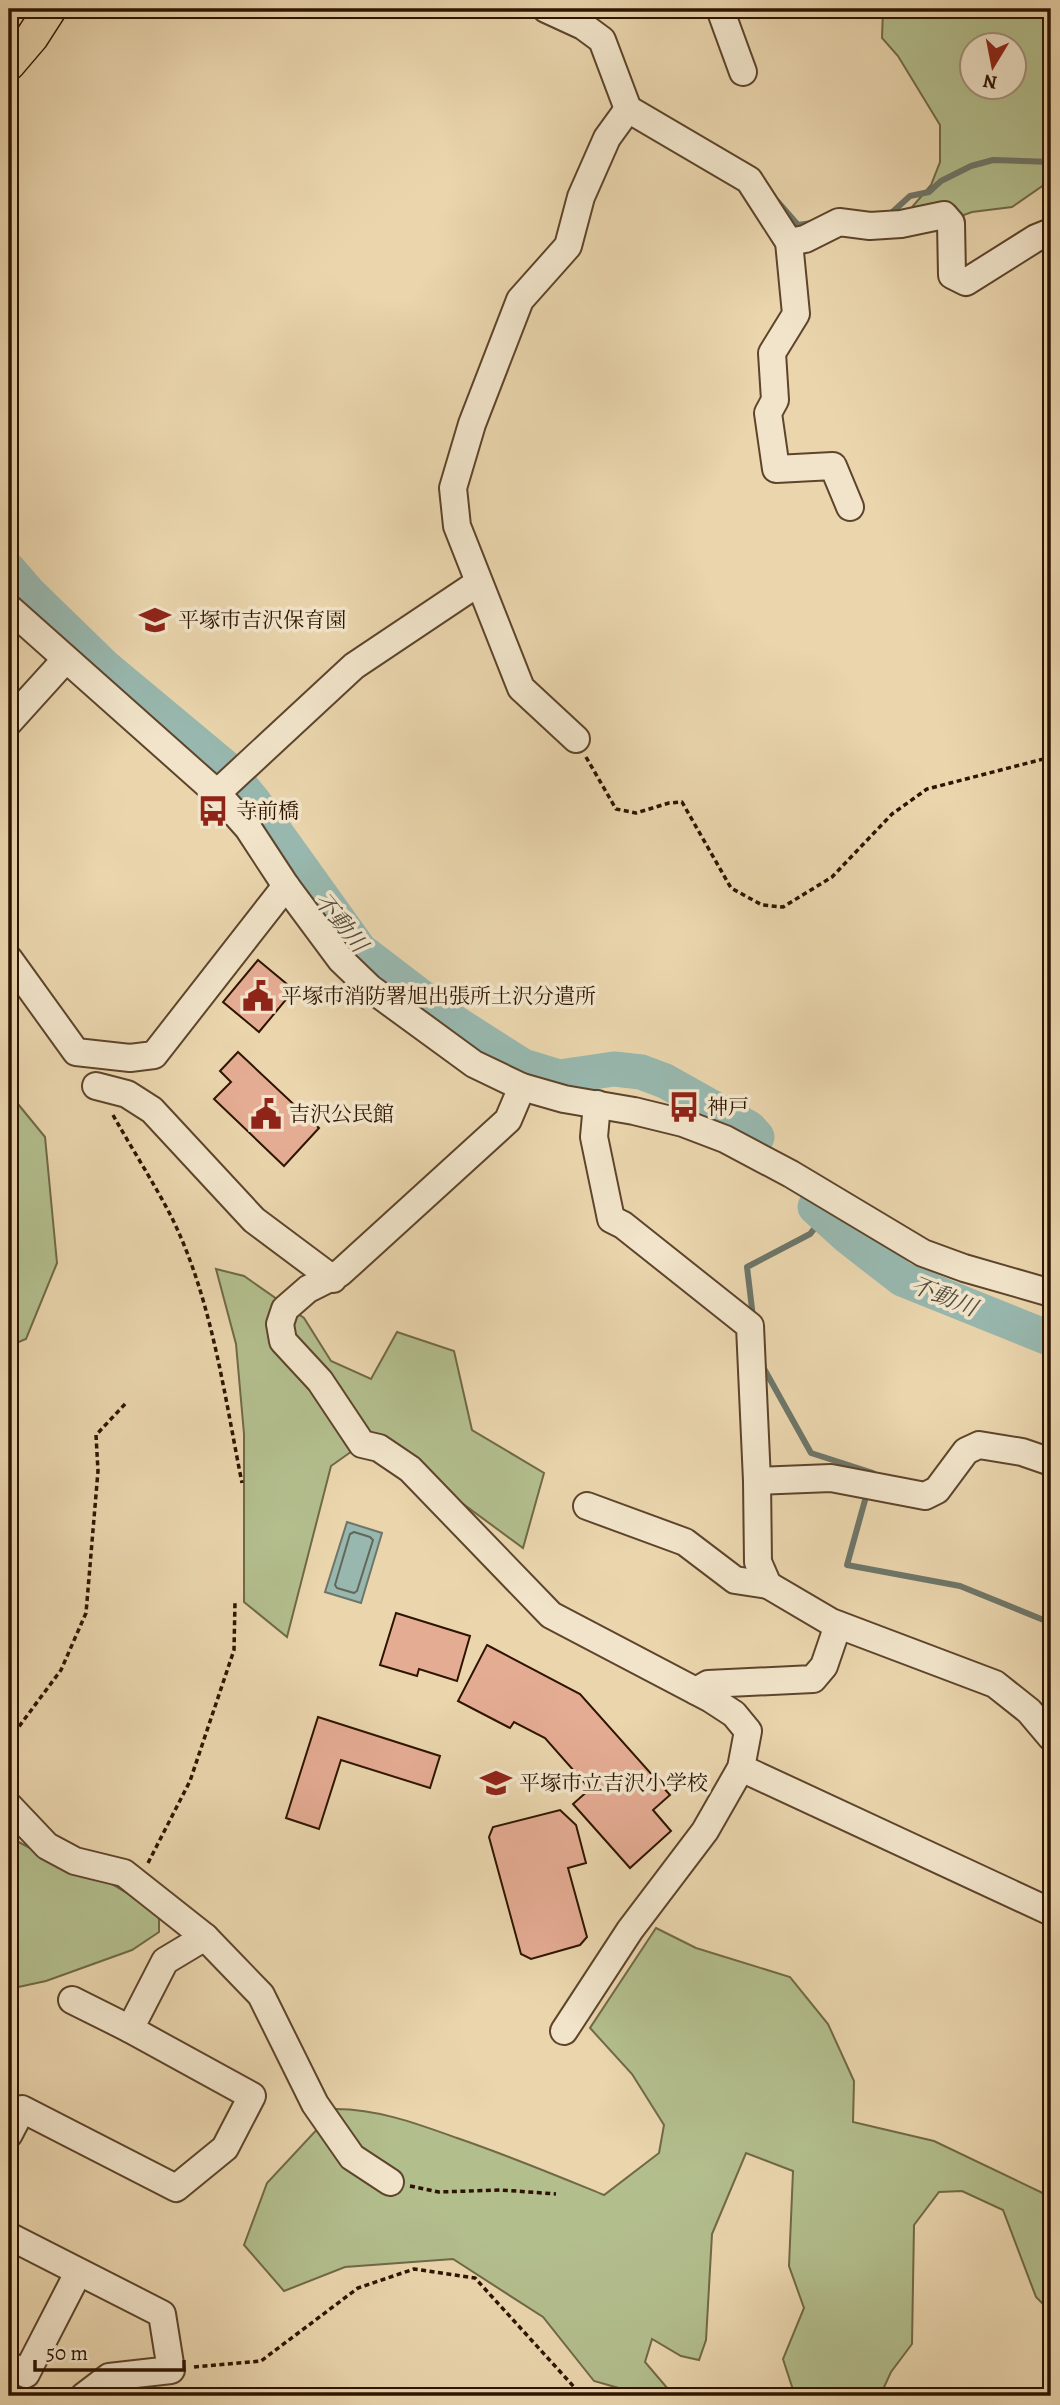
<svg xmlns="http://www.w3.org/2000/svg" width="1060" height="2405" viewBox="0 0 1060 2405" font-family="Alegreya,'Noto Serif JP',serif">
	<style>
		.green { fill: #b3be8d; stroke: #706946; stroke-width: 2; fill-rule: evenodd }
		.water { fill: #98b8af; stroke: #6e7669; stroke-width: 2 }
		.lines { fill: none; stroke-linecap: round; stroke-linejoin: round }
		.shore { stroke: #636658; stroke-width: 2 }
		.stream { stroke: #6e7669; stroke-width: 6 }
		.river { stroke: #98b8af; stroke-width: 35 }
		.building { fill: #e5ac94; stroke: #2e1400; stroke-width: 2 }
		.minor-casing { stroke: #5d442b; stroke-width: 30 }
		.major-casing { stroke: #2e1400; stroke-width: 35 }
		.path { stroke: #2e1400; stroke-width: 3.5; stroke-dasharray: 5 3.5; stroke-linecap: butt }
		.minor { stroke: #f1e4ca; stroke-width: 26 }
		.major { stroke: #ead5ad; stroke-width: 32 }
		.labels { text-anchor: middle; stroke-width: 7; stroke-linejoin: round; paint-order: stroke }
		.poi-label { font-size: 21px; fill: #2e1400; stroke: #f1e4ca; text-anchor: start }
		.water-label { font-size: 23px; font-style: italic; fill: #534d3d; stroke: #f1e4ca }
	</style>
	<rect width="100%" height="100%" fill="#ead5ad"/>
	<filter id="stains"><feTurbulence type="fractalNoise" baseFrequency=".00286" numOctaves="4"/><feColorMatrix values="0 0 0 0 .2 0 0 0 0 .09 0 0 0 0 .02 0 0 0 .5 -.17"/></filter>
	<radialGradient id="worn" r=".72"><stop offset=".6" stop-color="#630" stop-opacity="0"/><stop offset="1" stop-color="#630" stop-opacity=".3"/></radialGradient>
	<g class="green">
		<path d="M883,9h168v171l-39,27 -40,5 -47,17 -18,-16 24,-28 9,-23v-37l-42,-69 -16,-18zM972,46h42v42h-42z"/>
		<path d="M9,1093l36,44 12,126 -31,76 -17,7z"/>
		<path d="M216,1269l28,7 60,42 27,43 40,18 26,-47 57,19 18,79 72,43 -21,75 -151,-111 -41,29 -44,171 -43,-35v-168l-8,-90z"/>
		<path d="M9,1837l23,12 71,30 56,33v20l-27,18 -86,31 -37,8z"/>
		<path d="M656,1928l40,20 94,29 38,47 26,57 -1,41 81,19 117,56v115l-15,-15 -33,-87 -41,-19 -23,1 -25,33 -2,119 -21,28 -11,24h-85l-12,-37 21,-51 -15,-42 4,-95 -47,-18 -34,81 -6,106 -7,20 -18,-4 -29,-17 -7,23 29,34h-45l-7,-7 -28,-8 -51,-64 -90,-58 -108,8 -61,24 -40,-46 23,-62 69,-74c42,0 82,15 121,29 50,17 98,37 147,57l55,-42 5,-28 -32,-51 -42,-46z"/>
	</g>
	<path class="water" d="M347,1522l35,11 -21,70 -36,-11z"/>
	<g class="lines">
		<path class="shore" d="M354,1532l16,5 3,3 -16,51 -3,2 -17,-5 -2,-3 15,-51z"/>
		<g class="stream">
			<path d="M778,202l20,23 14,-2"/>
			<path d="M888,216l22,-20 19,-4 12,-11 30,-15 22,-6 58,2"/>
			<path d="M753,1317l-6,-50 63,-33 14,-17"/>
			<path d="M762,1365l49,88 62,20 -1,3"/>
			<path d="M867,1493l-20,72 113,21 91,37"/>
		</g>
		<g class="river">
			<path d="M9,570l20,23 76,74 120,100 29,35 106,148 94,72 69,44 36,11 55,-8 27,3 24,9 84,47 8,9"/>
			<path d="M815,1207l33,30 54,42 149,60"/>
		</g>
	</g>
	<g class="building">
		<path d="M258,960l36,30 -35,42 -36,-30z"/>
		<path d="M238,1052l81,76 -35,38 -70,-67 17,-17 -11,-11z"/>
		<path d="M396,1613l74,23 -13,45 -38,-12 -2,7 -37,-11z"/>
		<path d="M487,1645l93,49 90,101 -17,15 18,21 -41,37 -57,-64 17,-15 -45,-51 -31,-16 -4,6 -52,-27z"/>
		<path d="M318,1717l122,39 -10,32 -89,-28 -22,69 -33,-11z"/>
		<path d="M560,1810l16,15 10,38 -18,5 19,69 -7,8 -49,14 -10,-5 -32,-117 4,-10z"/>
	</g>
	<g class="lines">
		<defs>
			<g id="minor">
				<path d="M546,9l37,17 19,14 26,69 121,71 40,62 7,72 -24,39 3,47 -7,13 8,56 57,-3 17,41"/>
				<path d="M720,9l23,63"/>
				<path d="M789,242l16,-3 34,-17 31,4 31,-2 43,-9 7,8 1,52 14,7 70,-44 15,-6"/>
				<path d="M9,608l208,185 31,35 38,58 55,74 29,28 104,76 48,23 42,12 70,12 49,12 42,16 66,35 132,79 41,15 87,25"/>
				<path d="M9,722l57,-63"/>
				<path d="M576,739l-55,-51 -64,-162 -4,-38 19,-64 48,-124 48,-54 13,-49 26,-59 21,-29"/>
				<path d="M217,793l137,-127 124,-83"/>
				<path d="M9,959l67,93 54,6 24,-3 132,-169"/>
				<path d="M96,1086l31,8 25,16 102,110 79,59"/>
				<path d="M522,1087l-14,33 -168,153 -32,16 -23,20 -5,15 3,17 37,40 42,63 17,4 31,21 141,146 160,84 23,15 14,17 -7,37 -36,63 -75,99 -66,101"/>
				<path d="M597,1104l-3,33 17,82 12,6 127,101 7,155 1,81 10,23 63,37 164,62 34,27 22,26"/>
				<path d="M757,1481l74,-3 94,18 12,-6 29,-39 13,-6 43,7 29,10"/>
				<path d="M587,1506l98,36 50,38 33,5"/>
				<path d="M696,1691l12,-7 105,-5 11,-13 14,-41"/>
				<path d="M741,1768l310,144"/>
				<path d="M9,1806l38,40 28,15 49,12 81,64 56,58 54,109 37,53 38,25"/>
				<path d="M72,2000l58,29"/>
				<path d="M9,2134l13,-25 154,79 49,-40 27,-52 -122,-67 35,-68 40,-24"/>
				<path d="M9,2236l153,78 9,56 -62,7 -25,19"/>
				<path d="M9,2365l17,9 52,-101"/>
			</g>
			<path id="major" d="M9,64l23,-27 18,-28"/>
		</defs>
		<use href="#minor" class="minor-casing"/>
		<use href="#major" class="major-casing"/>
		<g class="path">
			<path d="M586,757l30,52 20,4 33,-10 13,-1 49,86 31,17 21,2 49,-30 60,-63 35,-25 124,-32"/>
			<path d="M113,1115c19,34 41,68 59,103 40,82 52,175 70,265"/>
			<path d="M9,1740l52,-70 25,-57 12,-142 -2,-36 30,-32"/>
			<path d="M148,1863l42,-82 44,-131 1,-48"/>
			<path d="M410,2186l29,6 62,-2 55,4"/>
			<path d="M194,2367l67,-6 97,-73 56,-19 61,9 100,110 2,8"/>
		</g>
		<use href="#minor" class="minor"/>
		<use href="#major" class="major"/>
	</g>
	<defs>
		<symbol id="school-bare" viewBox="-9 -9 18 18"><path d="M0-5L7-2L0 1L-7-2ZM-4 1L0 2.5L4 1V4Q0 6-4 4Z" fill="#8f2418" stroke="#f1e4ca" stroke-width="2.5" paint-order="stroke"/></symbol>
		<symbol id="bus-bare" viewBox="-9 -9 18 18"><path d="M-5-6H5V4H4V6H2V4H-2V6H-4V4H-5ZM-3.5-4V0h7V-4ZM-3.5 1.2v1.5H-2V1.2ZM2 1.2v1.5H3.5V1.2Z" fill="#8f2418" stroke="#f1e4ca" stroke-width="2.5" paint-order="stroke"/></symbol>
		<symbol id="civic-bare" viewBox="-9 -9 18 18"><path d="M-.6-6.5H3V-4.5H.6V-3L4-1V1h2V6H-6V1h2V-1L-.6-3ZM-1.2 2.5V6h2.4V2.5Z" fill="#8f2418" stroke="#f1e4ca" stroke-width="2.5" paint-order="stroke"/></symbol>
	</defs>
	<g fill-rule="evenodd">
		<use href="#school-bare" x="133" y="598" width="44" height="44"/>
		<use href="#bus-bare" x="191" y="789" width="44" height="44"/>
		<use href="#civic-bare" x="236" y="974" width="44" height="44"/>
		<use href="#bus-bare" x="662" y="1085" width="44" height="44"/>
		<use href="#civic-bare" x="244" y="1092" width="44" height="44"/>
		<use href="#school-bare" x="474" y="1761" width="44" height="44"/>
	</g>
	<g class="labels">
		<g class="poi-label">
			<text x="178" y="627">平塚市吉沢保育園</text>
			<text x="236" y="818">寺前橋</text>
			<text x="281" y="1003">平塚市消防署旭出張所土沢分遣所</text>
			<text x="707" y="1114">神戸</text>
			<text x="289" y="1121">吉沢公民館</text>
			<text x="519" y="1790">平塚市立吉沢小学校</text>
		</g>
		<g class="water-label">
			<text transform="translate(341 922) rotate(51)" y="8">不動川</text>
			<text transform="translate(944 1296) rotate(22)" y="8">不動川</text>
		</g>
	</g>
	<rect width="1060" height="2405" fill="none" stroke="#ead5ad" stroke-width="35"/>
	<rect x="10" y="10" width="1039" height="2384" fill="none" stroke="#2e1400" stroke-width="3.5"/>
	<rect x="18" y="18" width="1025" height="2370" fill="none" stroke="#2e1400" stroke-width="2"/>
	<g transform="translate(993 66) rotate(190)"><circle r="33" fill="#f1e4ca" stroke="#a39179" stroke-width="2"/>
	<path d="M0-5L12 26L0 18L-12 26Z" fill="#8f2418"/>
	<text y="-10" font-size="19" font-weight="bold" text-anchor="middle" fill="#2e1400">N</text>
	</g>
	<path d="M35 2360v10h149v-10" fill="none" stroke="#2e1400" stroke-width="3.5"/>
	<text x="46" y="2360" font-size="21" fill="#2e1400" stroke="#f1e4ca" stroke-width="5" paint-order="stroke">50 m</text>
	<rect width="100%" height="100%" filter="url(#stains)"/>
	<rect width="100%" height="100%" fill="url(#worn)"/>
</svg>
